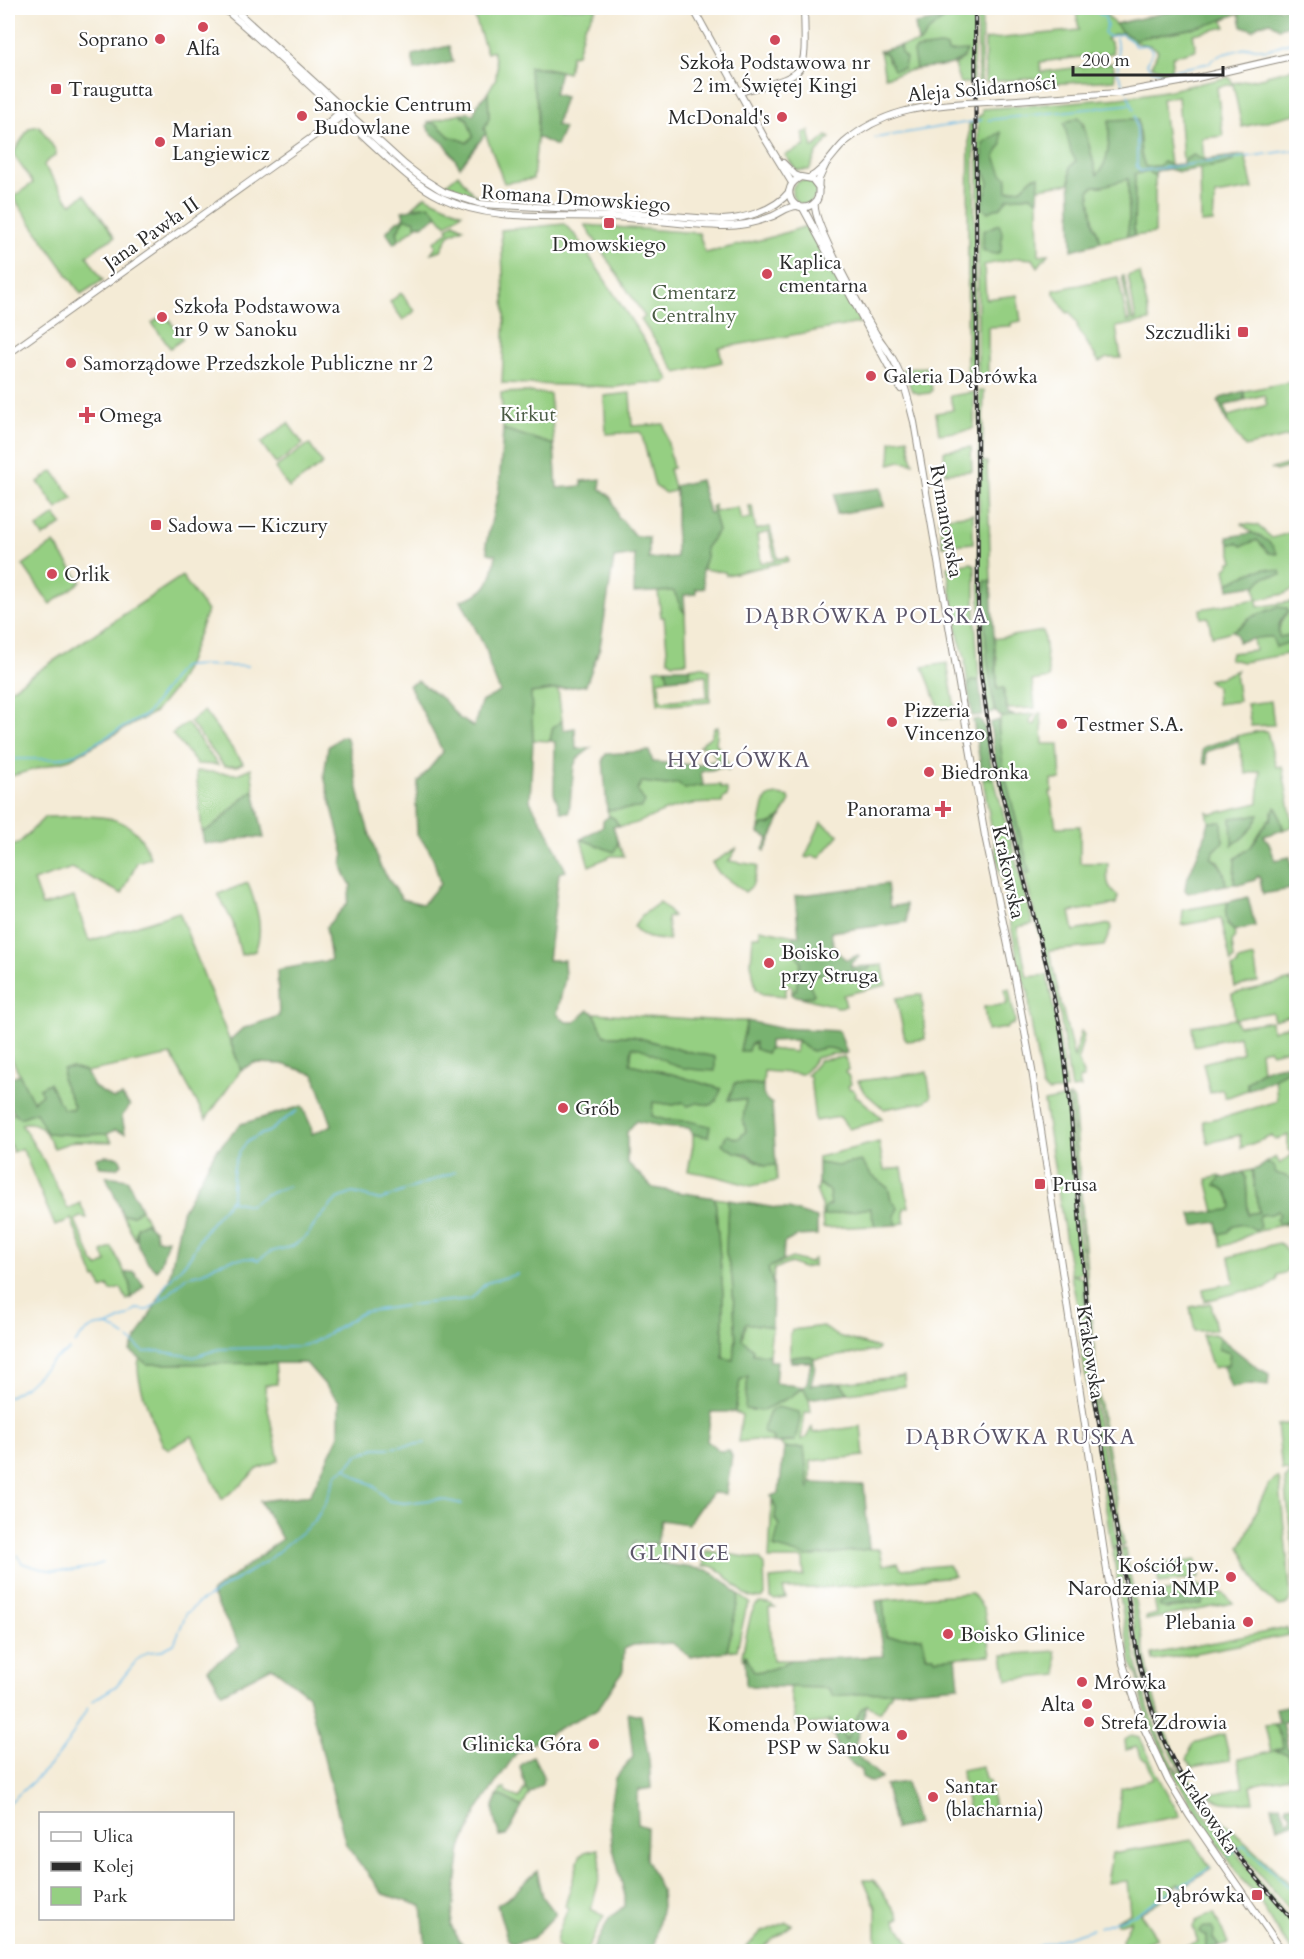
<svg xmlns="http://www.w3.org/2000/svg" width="1304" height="1959" viewBox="0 0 1304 1959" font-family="Cardo,serif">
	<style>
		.green { fill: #95cf82; stroke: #607d56; stroke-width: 1.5; fill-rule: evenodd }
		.forest { fill: #78b270; stroke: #526e4e; stroke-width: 1.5 }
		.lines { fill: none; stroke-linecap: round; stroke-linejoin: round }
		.stream { stroke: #70bdea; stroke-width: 1.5 }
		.secondary-casing { stroke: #908b80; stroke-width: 8 }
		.secondary { stroke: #fff; stroke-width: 6 }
		.rail-casing { stroke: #2b2b2b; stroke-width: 4 }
		.rail { stroke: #fff; stroke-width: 1.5; stroke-dasharray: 4.5; stroke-linecap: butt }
		.secondary-bridge-casing { stroke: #908b80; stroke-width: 8; stroke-linecap: butt }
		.secondary-bridge { stroke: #fff; stroke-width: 6 }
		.poi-dot { fill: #d1495b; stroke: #fff; stroke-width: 2 }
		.labels { text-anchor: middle; stroke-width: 4.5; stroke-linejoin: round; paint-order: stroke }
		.poi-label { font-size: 20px; fill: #2b2b2b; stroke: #fff; text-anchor: start }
		.street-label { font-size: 20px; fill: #2b2b2b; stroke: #fff }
		.park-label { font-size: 20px; fill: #4b5c45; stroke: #fff }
		.neighbourhood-label { font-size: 21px; letter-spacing: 1.5px; fill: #5c566a; stroke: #fff }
	</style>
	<rect width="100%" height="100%" fill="#fff"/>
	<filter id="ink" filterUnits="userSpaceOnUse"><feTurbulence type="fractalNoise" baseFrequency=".0167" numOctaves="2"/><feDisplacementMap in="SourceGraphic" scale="12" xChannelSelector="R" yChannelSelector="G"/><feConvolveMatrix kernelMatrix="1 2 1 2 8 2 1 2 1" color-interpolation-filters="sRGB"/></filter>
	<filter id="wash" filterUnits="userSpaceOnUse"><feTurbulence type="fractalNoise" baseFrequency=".008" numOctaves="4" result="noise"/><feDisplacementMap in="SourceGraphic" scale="24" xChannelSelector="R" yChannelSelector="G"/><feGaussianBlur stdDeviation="1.35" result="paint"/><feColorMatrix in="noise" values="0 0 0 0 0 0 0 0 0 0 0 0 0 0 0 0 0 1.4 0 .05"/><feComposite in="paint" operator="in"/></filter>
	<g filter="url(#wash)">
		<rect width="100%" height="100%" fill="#f4ebd6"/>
		<g class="green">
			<path d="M476,8h121l-13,19 -7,27 -6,1 -3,18 -25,-6h-14l8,34 2,20 -6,58 -29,4 -20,-53 5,-12 -1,-26 8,-14 1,-12 -4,-15 -6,2 -13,-38 4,-1z"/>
			<path d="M970,8h4l-1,75h-13l-6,-18 10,-7 -16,-5 -1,-6 -30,2 -3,4 2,16 -31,8 -5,-26 6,3 3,8 11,-9v-7l20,-3c13,-23 26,-24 50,-28z"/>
			<path d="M977,8h5l-1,75h-3z"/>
			<path d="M1083,8h17l15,16 35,13 39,-8 33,-10 4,8 -33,7 3,16 -23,6 -2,13 -5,4 -14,-7 6,-15c-7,-9 -15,-5 -24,-9 -4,-2 -9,-6 -13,-9l-7,1 -8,5 5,4 2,10 -73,9 1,10 72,-9 2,17 -66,4 -11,-6 -53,4v-42l94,-10 -3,-19 7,-1z"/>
			<path d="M1296,68v46l-54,13 -9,-43 -16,3 6,49 -21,2 2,22 -11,-5 -10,6 -5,-65 -16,3 8,66 -25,2 -4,-13 -3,-35 -28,1c-2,20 1,39 -13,56l-14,-54 -12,30 5,9 -6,6v16l-32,5 1,-12 -7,2 -10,10 -15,3 -12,-34 7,-13 -19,25 6,13 -1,30 13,-5 6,-9c9,-2 16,1 24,-3l7,6 1,54 9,-1 -10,13 -5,-8 -14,-1 -35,7 2,34 31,-4 4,26 -10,2v3l-23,1v49l3,1v5l-13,2v-268l4,-1v-6l138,-11 45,-7 64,-14 4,6 33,-6 1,-2z"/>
			<path d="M461,113l2,4 4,1 6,18 -6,7c-5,-2 -14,-5 -18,-7 -9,-5 -9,-11 -20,-14z"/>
			<path d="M969,124h5l1,240v19l-6,1 -2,-21z"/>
			<path d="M39,126l17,25v4l-11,8 -1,3 26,37h3l12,-9 30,43 -14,8 -14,11 16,24 -22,14 -68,-97 20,-14 -20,-29 16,-26z"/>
			<path d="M809,131l4,17 14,-12 3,2 -13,15 -8,17h-13l-11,-15 20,-9 -2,-13z"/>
			<path d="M1245,155l8,34 -38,6 -2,27 -12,1 -1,-56 33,-6 2,-5z"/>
			<path d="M1149,172l6,4v57l-21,3 1,-62z"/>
			<path d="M458,174l15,20 3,1 2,3 -34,-12z"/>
			<path d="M1128,178l1,44 -2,14 -26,6 -7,-18 -5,-33 5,-5h9z"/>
			<circle cx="804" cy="192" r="12"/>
			<path d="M425,196l37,17 -16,12 -17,-20 -16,2z"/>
			<path d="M409,218l5,2 3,6 -18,14c-5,-9 2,-13 6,-21z"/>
			<path d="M454,223l9,5 -14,7 -8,15 -10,3 5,-7 -2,-4 15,-11 -2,-3z"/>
			<path d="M564,224l13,13 93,143 -5,3h-24l-25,4 -114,-4 3,-67 -4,-86z"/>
			<path d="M585,225l114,8 6,20 63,-15 39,-12 53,97 -141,25 3,14 -45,11 -36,-53 4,-3z"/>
			<path d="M1140,273l10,48 -34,6 5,31h-14l-8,4 -22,-35 1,-1 -8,-14 -3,1 -13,-19v-4l64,-13 9,44h3l-8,-45h2l9,44h3l-8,-45z"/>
			<path d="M401,293l14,18 -12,9 -13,-18z"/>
			<path d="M165,314l18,25 -13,9 -18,-25z"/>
			<path d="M928,367l4,23 -2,3 -10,1 -8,-3 -9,-22z"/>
			<path d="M1295,381l1,2v82l-20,6 -4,-2 24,-7 -7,-26 -44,11 -18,-25 1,-6 39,-11 -3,-10 -20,5v-9z"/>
			<path d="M984,390l-2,71 5,1 4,119h-6l-1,26 12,105 -8,1c-13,-106 -8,-215 -9,-322z"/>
			<path d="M525,392l25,2 4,51 -51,-16 -2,-36z"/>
			<path d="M974,392v35l-4,3 -31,4 -3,-21 17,-3 -3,-14z"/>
			<path d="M630,393l2,33 32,-2 9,44 -4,1 6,22 -10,2 -10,-7 -14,-54 -35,2 -2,-38z"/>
			<path d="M288,423l15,21 -27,20 -15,-21z"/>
			<path d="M908,438l5,25 -13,-2 -10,3 1,-23z"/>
			<path d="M309,444l14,20 -34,24 -14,-20z"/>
			<path d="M971,447l1,24 -27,2 -1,-22z"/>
			<path d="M53,471l20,27 -16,11 -19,-27z"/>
			<path d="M714,505l1,7 23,-5 3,13 10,-2 -2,-12h3l4,24 14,-3 8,32 10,-2 1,4 -63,14 -1,-3 -23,-3 4,-12 -1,-9 13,-17 -7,-24zM769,532l6,29 -14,2 -4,-28z"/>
			<path d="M973,514v29l-30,3 -4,-28z"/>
			<path d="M55,515l7,9 -19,13 -6,-9z"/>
			<path d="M1242,524l15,1 15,13 24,-7v57l-12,6 -27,6 1,7 38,-6v59l-9,-6 -44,8 -14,-3 2,-6 24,-3 -2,-10 6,-4 13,1 4,10c4,-14 1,-25 12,-35l-39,6c-10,12 -22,15 -37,18l-4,-19 -7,1 -1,-9 57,-10 -2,-12 9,-10 -10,-6 -26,12 -3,-14 5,-5v-2l4,-1 -5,-17 9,-1 4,3 15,-6 12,13h8l-16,-17 -9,-3z"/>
			<path d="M54,543l27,39 -31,22 -27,-39z"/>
			<path d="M972,563l3,3v54l4,60 -8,1 -3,7 -3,-27 1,-1 -7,-21 -12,-72z"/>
			<path d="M182,576l25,35 -19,51 -12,24 -21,26 -85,47 -62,18v-86z"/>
			<path d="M673,591c6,7 5,15 12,22l2,49 -14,1 -5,-4 -4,-42h-3l-3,-25z"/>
			<path d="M1043,631l6,47 -17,3 3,27 -27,1 -4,-12 -1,-9 -6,1v-31l-4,-19z"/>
			<path d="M947,663l8,46 -4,9 -10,1 -3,-14 -15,-38z"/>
			<path d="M702,666l8,4v32l-38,3 -14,-1 -3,-35 11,-1 2,11 -9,2 2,20 46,-4 -1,-22 -16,2v-9z"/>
			<path d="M1237,670l-2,3 4,28 -22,3 -1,-17 -8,-7 13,-3z"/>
			<path d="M558,689l4,32 -9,6 -3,14 -17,-1 -2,-47z"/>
			<path d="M1271,701l3,24 -23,1 -4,-22z"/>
			<path d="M204,711l39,52 -6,3h-13l-34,-44z"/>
			<path d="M1039,713h2l2,31h16l2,36h-9v12h-2l6,35 24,-1v37h28c-1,15 -3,23 10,33l-2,8 -46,8 4,19 36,-7 1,5 -7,17 -55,5 25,107 7,-27 3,4 -6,24 6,19 -5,1 2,9 -10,1 -12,-80 -35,-136h5c-8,-30 -39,-131 -28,-156l34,-3 -5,6 1,5 5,-1v-5z"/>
			<path d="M187,723l31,42 -21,-1 -25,-30z"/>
			<path d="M718,727l-2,16 14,24 -2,3 -10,-10 -8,-12 -11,-2 12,-10 3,-8z"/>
			<path d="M1259,731h8l9,36 6,-1 11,60 -10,4v-4l-11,-15 -2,9h-2l-17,27 -16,12 -1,25 -8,1 -2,-13 -6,-11 -7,-3 3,-7 9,-9 -1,-19 -13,-1 -2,-11 5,3 46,-11 2,-32 -14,3 -9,-38z"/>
			<path d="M251,768l3,22c-18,11 -34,36 -52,42l-6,-61 41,3z"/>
			<path d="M983,779h11l39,145 -16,3 10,50 20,-2 13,67 6,48 -18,2 -6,-5 -12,-71 -1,-22 -8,-19 -29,-143z"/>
			<path d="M642,782l25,3 11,-2 7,6 11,-3 24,-1 1,3 6,1v7l-4,2 -1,5c-17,0 -34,0 -51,6 -17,5 -35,18 -52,17l-5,-8 -5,-2 -2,-6 13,-2z"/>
			<path d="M778,795l11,2 1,4c-6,11 -13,25 -27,24l-5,8 7,-33 6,-4z"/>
			<path d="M45,817c42,0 90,-11 105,41l-13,4 -15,32 -50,-26 -39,13 9,25 32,-9 15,44 90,-29 62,158 -35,49 -35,-64 -85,17 -14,-4 -10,12 12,26 -2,3h-9l-21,-15 -9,8 -25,-51v-203l11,-5z"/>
			<path d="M821,822c6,3 11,9 18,13l-18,21v2l-8,-2 -5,2 -3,-1z"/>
			<path d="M581,839l33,12 4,-8 6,13h-13l-22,10z"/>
			<path d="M737,848l-8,13 27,4 2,2 -6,19 -7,6 -26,-19 -7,-10z"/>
			<path d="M248,883c8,22 17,46 7,68l-14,4 -8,-32 -15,-29z"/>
			<path d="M660,902l13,14 -6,2 2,22c-16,-1 -24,0 -35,-13l7,-11z"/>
			<path d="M1228,902l-2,10 1,13 7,6 1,5 -3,6 2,17 -3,4 -10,-45 -39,7 1,-15z"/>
			<path d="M760,929l34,7c-1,11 0,17 7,26l-5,28 -4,3v-7l-5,-1 -2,11 -22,-2 -7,-5 -5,-26 2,-27h7z"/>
			<path d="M1254,957l4,25 -23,5 -3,-19 6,-3v-4z"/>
			<path d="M883,965l3,20 -43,10 3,11 -8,1 -37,-10 11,-1 2,-2 -4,-5v-14l58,-5 3,-4z"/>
			<path d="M1292,980l-2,2 6,4v28l-22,6 -2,-8 -37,7 3,7 33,-5 1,10 24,-8v6l-7,15 7,-2v5l-24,6 -3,-4 -9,2 2,20 -8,5 -7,7v7l-19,7h-3l-3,-8 -12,4 -7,-30 38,-10 1,-1 -3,-16 -45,10 -2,-20 43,-7 -3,-25z"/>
			<path d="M1005,989h4l6,32 -1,3 -4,1 -3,3 -20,3 -3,-24 23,-3z"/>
			<path d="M922,994l3,45 -18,2 -2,-2 -9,-41z"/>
			<path d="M594,1013l132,8h21l-7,29 16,-8 10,11 3,-4 26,3 2,-12 6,6 9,5c12,-4 21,-5 31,3h-11l-16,4 -9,12 -5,4 -38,-3 -1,14 -28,-2 -7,17h18l-3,20 3,11 -8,8 -3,13c18,3 22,15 41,13l1,16 -26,5 -36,-10 -27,-5 5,-26v-11l15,2 -20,-15 -23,-1 -13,-4 1,-14 21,3 8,-3 6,4 9,-3 14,2 10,-16 -49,-15 -42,-10 2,-17 12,1 30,17 41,-8 -38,-8 -44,-13h-28z"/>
			<path d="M844,1057l3,5 1,8 -3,1 1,3 2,1 3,9 -3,2 2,3h3l3,5 -1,2 3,1 24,21 -10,5 -23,6 -9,-12 -25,4 -5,-45 -3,-1 13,-15z"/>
			<path d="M1294,1067h2v113l-3,2 -2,-4 -15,-5 -10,-10 10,-6 4,7 13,-10 -5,-4v-15l-13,5 -3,-4 -31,12 -1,-13 -32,8 -5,-22 29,-6 45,-14 -2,-24z"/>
			<path d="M927,1072l4,25 -7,5 -40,7 -20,-17 -6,-11z"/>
			<path d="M1070,1096l4,4 13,173 -2,3z"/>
			<path d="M1068,1097l14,176 -11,1 -27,-172z"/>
			<path d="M36,1112l12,21 29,2 30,-1 5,8 -37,-1 -21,7c-8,-15 -14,-29 -33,-24l23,37 24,48 12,-6 7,15 -7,-1 -5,3 18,41 5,6 9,-5 -5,-10 10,-5 18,36 1,15 -4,2 -6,-12 -10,3 -3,-5 -6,3 -4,-11 -3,1 -24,-60 -16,7 -33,-78 -9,4 -5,-13v-26l6,1 6,4z"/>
			<path d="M879,1142l5,28 18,-2 7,39 -5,1v11l1,3 -8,3 -3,-9 4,-8 -7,-9 -3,-11 -17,-13 -10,-14 -24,5 -19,-3v-6z"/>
			<path d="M1252,1170l7,42 -11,2 -2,-36 -3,-6z"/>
			<path d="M1220,1176l1,1 -6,8c12,4 15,10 17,22l-3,3 -14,2 -8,-33z"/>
			<path d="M818,1183l11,8 2,15 -8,10 47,-8 5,18 -52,2 -2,-25 -5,-13h2z"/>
			<path d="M715,1198l13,2 -2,53 6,23 4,63 -3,22 -10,-3v-64z"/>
			<path d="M1296,1207v17c-16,0 -36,6 -52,13 -8,4 -13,8 -22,9l-3,-12c9,-2 12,-7 20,-11l7,1 12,-5 2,-4 11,-1 7,-3 2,3 -4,5h15z"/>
			<path d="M141,1209l9,18 -5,-5 -9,10v9l-13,-26h10z"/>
			<path d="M1278,1243l5,2 6,11 7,-1v11l-9,2v4l-10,3v5l-12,9 -21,2 -39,10 -2,-12 31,-6 -5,-26z"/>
			<path d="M792,1258l17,5 5,-4 -1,7 -11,2 -11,-5 -17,6 -1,16 -5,-17z"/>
			<path d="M1073,1275l10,3 8,104 27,166 -3,-2 -1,3h-2l-31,-204 -2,-33 2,-1v-2h-3l-7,-33z"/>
			<path d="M1087,1276l12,123 25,146 -2,2h-1l-26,-156 -11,-114z"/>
			<path d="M1211,1303l5,27 -21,1 -5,-24z"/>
			<path d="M746,1323l26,4 -3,28 -16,-1 -11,-15z"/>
			<path d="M823,1326l12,9 43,13 -1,3 -63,8 -4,-3 -20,1v-23l2,-4z"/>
			<path d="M1214,1334l5,3 -1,12 12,4 -2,12 -15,3 -11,-33z"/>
			<path d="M140,1359l7,5 128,-1 2,21 -12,1 1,15 13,60 -23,10 -15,15 -19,14 -30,-63 -23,13 -6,-4c-7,-17 -32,-72 -23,-86z"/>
			<path d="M748,1376l-2,33 15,2 29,-14 14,-10 5,12 2,13 -6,1 -4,27 5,-2 6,-11 1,6 48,-7 3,30 -53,5v22l-2,8 -2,-2 -3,-41h-20l-4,-5 12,-1 -22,-30 -7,17 1,4 9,5v5l-17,-3 -18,2 4,-27 -7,-3 5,-32z"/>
			<path d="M904,1376l1,10 -57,7 -8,-10z"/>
			<path d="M1296,1423l-1,72 1,100 -2,1 -1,-41 -8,-75 5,-6 -1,-3 -7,-1 -5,-45z"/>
			<path d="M1276,1478h3l1,7 10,103v11l-3,5 -7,2c-22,-8 -30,-40 -40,-59 13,-20 19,-54 36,-69z"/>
			<path d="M772,1500l4,8 -1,11 4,6 -4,23 105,1 3,16 15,-2 3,6 47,-4 7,11 -134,12 -38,1 3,9 -11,2 -4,-2 -1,-19 34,-3 -1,-17h-34z"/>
			<path d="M634,1542l23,2 12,3 -3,16 -38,-3z"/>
			<path d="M1118,1549c12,73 18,154 57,219l-2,-1 -2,3 -23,-51 -5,-16 -5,-26 -7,-14 -18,-110v-3z"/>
			<path d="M1121,1549h4l26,137 8,29 22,51 -2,-2 -1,2c-16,-31 -28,-64 -36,-99 -9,-39 -12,-79 -21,-118z"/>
			<path d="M706,1551l54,8 4,6 1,30 -2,3c-21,5 -33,-25 -50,-31 -3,-2 -7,-1 -10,-1z"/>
			<path d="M1197,1560l2,18 -40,5 -3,-18z"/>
			<path d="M1194,1588l3,7 -10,5h-14l-7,9 36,-5 3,-6 1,-9 18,5 9,9 -87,17v-3l11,-3 -3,-16 -9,1 -2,-2 37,-8 3,2z"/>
			<path d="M972,1593l12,16 7,46 -56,4 -1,-3h-7l-5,-19 -36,1 -3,-38z"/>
			<path d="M739,1595l11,8 -4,6 -9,41 -10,1z"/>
			<path d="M760,1603l9,1 6,4h-6l4,52h18c-13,8 -23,11 -38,12l-3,-6 -3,-10 -2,-1 -1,6 -2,-6 9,-41 5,-9z"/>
			<path d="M1287,1628l3,7 -137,26 -1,-7z"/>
			<path d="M1055,1651l3,24 -51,5 -4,-25z"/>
			<path d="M789,1687l39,1 5,8 60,-5 -13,21 -13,-7 -6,4 -15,31 -12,-19 -37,5z"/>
			<path d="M1274,1724l8,16 1,8 -8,2 13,4 3,10 -2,13 -38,8 3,17c-16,0 -33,4 -45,-7l34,-8 -5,-28 33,-7 -6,-27z"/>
			<path d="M1224,1734l6,26 -38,7 -5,-7 6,-17z"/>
			<path d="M1131,1736l9,2 22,46 18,32 -63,12 4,-40 33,-9 -7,-18 -7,-4 -3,-10 -11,3 -1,-10z"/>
			<path d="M982,1766l3,13 4,3 5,25 -25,5 -8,-42z"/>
			<path d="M1179,1768h4l20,31 11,13 79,75 3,5v26l-90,-108z"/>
			<path d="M1176,1769l26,42 94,116v24h-4l-22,-31 -12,-23 2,-2 -2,-2 -2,2 -12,-13 -53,-78 -18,-32z"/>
			<path d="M505,1788l1,5 13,5 6,-10 4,6 -7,13 -20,-11h-5l5,-7z"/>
			<path d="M1192,1840l19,28 -29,19 -3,-3 -7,4 2,4 -34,21 17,25 -33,13 -2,-11 9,-20 -14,4 -1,-4 14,-7 -3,-32 -20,2 5,-30z"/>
			<path d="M598,1849c7,20 -2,40 -7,60l13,7 -18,35h-19l-11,-6c0,-14 8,-24 12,-37l-3,-2 15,-50 5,-4z"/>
			<path d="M864,1880h10l26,38 -5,2 19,31h-34l-4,-15v-28z"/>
			<path d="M1214,1913l14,30 -9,3 -6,-8 -10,-4 3,2v14l-7,1 -6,-3 -16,3 -13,1 34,-10 -5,-15 3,-6z"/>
			<path d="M787,1922l5,3 -35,26h-14l17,-18z"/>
		</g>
		<g class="forest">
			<path d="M1186,8h110v15l-17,5 -9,-6 -12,3 -5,5 -11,-4 -3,-13 -25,10 -25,6 -54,10 -13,-7 -7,-8z"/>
			<path d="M943,19l-14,12 -9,12 -2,-1 -3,-18z"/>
			<path d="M449,46l4,16 -38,8 -3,-15z"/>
			<path d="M900,46l1,7 5,5 -2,10 -10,2 -8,-16 -6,-3z"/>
			<path d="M939,46l8,1 1,5 19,-1c-8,19 -33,14 -51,18l-3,-16 4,-4z"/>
			<path d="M529,67l31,4 -6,23 11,3 -9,28 8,3 -8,18 -19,-9c1,-12 2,-24 0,-36 -3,-12 -8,-22 -8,-34z"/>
			<path d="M488,92l1,26 -5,11 2,4 -26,34 -14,-22 -17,-14 -2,-6 2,-3 8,2 13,13 8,1 9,5 6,-7 -6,-18 -4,-1 -2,-4 8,-1 4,3 6,-13z"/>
			<path d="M1079,117c6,8 14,46 18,58 14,-15 12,-35 12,-55l29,-1 3,35 4,13 14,-1 4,-4 7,3 13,-1v-3l10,-6 11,5 31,-4 -2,5 -11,4 -43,7 -10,-3 -13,2 -1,5 -7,-4 -13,2 -1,62h-7l2,-14 -1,-43 -25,7h-9l-5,5 5,33 7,18 -29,8 -2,-83 6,-6 -5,-9 -7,-29z"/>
			<path d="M1001,132l1,12 -7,13 7,17 5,3v14l15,-3 10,-10 7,-2 -1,25 -7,-6c-8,4 -15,1 -23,3l-7,9 -13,5 -7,-5 8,-25 -6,-13v-26z"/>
			<path d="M429,205l9,10 -16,11 -2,-2 -3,2 -3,-6 -9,-1 -8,12 2,9 -5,4 -8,-12 11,-11 4,-1 3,-4 -2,-5z"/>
			<path d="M999,224l3,8 -1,19c-5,5 -12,2 -18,-1v-19z"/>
			<path d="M1244,391v9l-20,6 4,10 -1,6 -9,-21 3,-3z"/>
			<path d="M503,429l51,16 3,43 25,-2v-5l19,-2 -1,10c12,5 16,17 18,29l4,2 13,16 14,1v22l27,-2v-66l-2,-5 26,-6 9,33 4,-1 5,19 -13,17 1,9 -4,12 2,19 -8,1v5l-12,1 1,18c-7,-7 -6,-15 -12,-22l-39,2 1,-38 -21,3 -14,89 -14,38 -55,8 2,47 -3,61 11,20 5,7 20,43 -7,2 -11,87h16l1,18 -8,36 9,8h9l14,-12 5,3 11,23h28l44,13 38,8v14c-13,-1 -27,-1 -39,-5 -16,-6 -27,-18 -44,-19l-2,17 42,10 49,15 -4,11 -6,5 -14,-2 -9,3 -6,-4 -8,3 -21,-3 -1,14 13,4 23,1 22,5 -2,11 -15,-3 -4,-6 -28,-2 -25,-5 -9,11v30l26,26 62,10 8,96v64l10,2 3,-21 -4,-62 -6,-24 2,-53 54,9h7l28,9v17l-20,1 -13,7 -1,17 -15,8 5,17 -1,42 -26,-4 -2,4 -2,12 11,10v5l16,1v6h8l-2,22 29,4 3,-4 4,-21h-20l-1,-5 21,-1 3,3 1,9 -4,17 29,-2 8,10 -39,6 -6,-12 -13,10 -29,14 -16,-2 3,-33 -8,4 -5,32h-24l-4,29 13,10 9,-1 3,6 -6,38 -13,-1 -13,14 -12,17 -27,-4 -4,24 -23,-2 -6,17 80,11 19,13 12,12 -12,56 -37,6 -18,-14 -39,2 -9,4 -1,22 -25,38 -33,16 -48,27 -39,57 -17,39 -10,78 15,25h-40l-4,-45 -39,-12 -37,-49 -38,-150 -36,-28 -50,26 -14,-24 32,-23 -29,-53 71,-54 -22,-38 50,-6 29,-60v-34l-33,-38 -159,1 -17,-13 39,-71 13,-68 33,-60 26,-28 61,-18 9,20 1,8 20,-9 -18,-51 -32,-10 -28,-1 -13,7 -11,-30 12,-11 37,-13 -2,-46 54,-10 -5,-33 21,-23 4,-19c-6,-11 -12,-18 -7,-30l-20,-79 4,-29 14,-11 5,2 17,78 16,50 22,33 21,5 17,-20c-5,-21 -7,-33 -23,-49l-1,-28 2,-25 25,-30 -34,-67 9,-4 26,19 15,18 15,9 7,-25 19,-10 -10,-25 -3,-15 -26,-52c27,-6 31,-19 35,-45l-8,-2 -2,-9 13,-55z"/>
			<path d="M881,488l3,18 -48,8 -1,-20z"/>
			<path d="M1252,533c10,3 21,10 25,21l-8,-1 -12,-13 -15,6 -4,-3 -9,1 -2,-7z"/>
			<path d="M1266,569l14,2 1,4 -17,2 -9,10 -1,-2 -25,4 -1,-6 26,-12z"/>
			<path d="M985,581h6c1,36 5,71 6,108l7,-1v9l4,16 7,3 -14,1 -6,-6c-8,-43 -12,-86 -10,-130z"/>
			<path d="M1277,607l10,1 1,4c-8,7 -11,14 -9,25l16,-3 -5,8 -14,5 -4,-10c-12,-1 -22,3 -34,5l-1,-7 -4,-4 10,-6 6,-7z"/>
			<path d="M666,668h24v9l-22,2z"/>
			<path d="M979,680l4,35 -11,1 -4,-28 3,-7z"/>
			<path d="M979,719l5,7 10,53h-11l-10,-59z"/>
			<path d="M1000,720l-2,5 6,47 26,101h-6l-28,-106 -6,-44z"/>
			<path d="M562,721l1,9 12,-2 1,21 15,-1 -14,11 -3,7 -5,46h-8l-7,-19 1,-51 -5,-1 3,-14z"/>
			<path d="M1237,736l1,5 -32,11 1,12h-3l-2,-13 2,-4z"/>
			<path d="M649,751l4,11 43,3 22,-5 7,7 -24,5 2,13 -18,4 -7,-6 -11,2 -25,-3 -5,8 8,12 -4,6 -34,2 -4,-51 3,-5z"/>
			<path d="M254,790l10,48 -17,-1 -23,7 -20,-1 -2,-11c19,-6 34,-30 52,-42z"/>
			<path d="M1275,807l3,3 5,20 -19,6 5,7 6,17 15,-3 2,14h4v17l-33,6 -3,-16 -3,-2 -2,4 -13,4h-8l1,-25 16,-12 17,-27h2z"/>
			<path d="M1259,815c-7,14 -13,22 -27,30l-1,-27z"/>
			<path d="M609,816l5,2 5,8h-6l5,17 -4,9 -33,-13 22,-13v-5z"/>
			<path d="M781,817l-16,34 -2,-2 6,-11 -11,-5 5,-8h6z"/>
			<path d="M1209,822h13l1,20 -9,9 -3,7c11,5 13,15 15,27l-38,8 -3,-3 1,-8 18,-43z"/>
			<path d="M887,884l3,23 16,-3 1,18 -76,10c2,14 4,20 16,28l11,-5 1,2 -8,6v4l20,-1 -3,4 -57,5 -2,8 5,11 -2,2 -11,1 -9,-2v-2l4,-3 5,-28c-6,-9 -8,-15 -7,-26h5l-4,-40z"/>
			<path d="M1248,897l7,29 -21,5c-10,-9 -9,-16 -6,-29z"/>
			<path d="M747,1021l33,7 59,3 8,22 -4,1c-10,-8 -19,-7 -31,-3l-9,-5 -6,-6 -28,1v7l-3,5 -11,-4v-7l-5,2 -2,7h-8z"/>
			<path d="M1285,1065l9,2 2,-2v2h-2l-19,10v2l-28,11v-7c11,-12 22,-16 38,-18z"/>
			<path d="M72,1068l14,4 8,15 19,12 9,-3 8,10 -8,10 3,17 -10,-3 -8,4 -30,1 -30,-2 -11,-21 -16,6c-16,-13 -13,-20 -12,-39l11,-5 14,27 9,-7 -3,-6 10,-5 14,26h9l2,-3 -12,-26 1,-11z"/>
			<path d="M735,1083l28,2c-1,9 1,14 9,19l4,61 -10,1 -19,-12 -12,-2 -13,-8 5,-9 11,4 8,-8 -3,-11 3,-20h-18z"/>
			<path d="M105,1156l14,1 3,7 -6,4 -16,-1 -4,-9z"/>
			<path d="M861,1161l10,14 17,13 3,11 7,9 -4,8 3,9 -22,1 -5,-18 -47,8 2,-9 6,-2 -2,-14 -11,-8v-20l19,3z"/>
			<path d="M1266,1163l8,3 2,7 15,5 2,4 3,-2c1,15 4,43 -17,44l-3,-5 4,-5 -2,-3 -7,3 -11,1 -2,4 2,8 -4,3c-12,-7 -19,-10 -28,2l-9,2 -2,-12 -23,4 -3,-12 38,-4 3,-3c-1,-12 -5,-18 -17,-22l6,-8 5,1 17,-6 3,6 2,36 11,-2 -7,-42 7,-2z"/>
			<path d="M106,1176l21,3 14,30 -8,6h-10z"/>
			<path d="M145,1222l10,9 1,7 4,2 8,-1 -7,24 -4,7c-13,-8 -24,-29 -20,-43z"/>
			<path d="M134,1272l10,14 -13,12 -1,-15 -5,-10z"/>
			<path d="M1219,1337l39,31 11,6 -1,12 -17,-2 -20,4 -8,-22 5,-1 2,-12 -12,-4z"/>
			<path d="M777,1407l22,5 1,7 -5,22 -22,2v-5l-9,-5 -1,-4 7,-17z"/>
			<path d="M784,1448h20l5,42 2,-7 53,2 5,64 -62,8 -33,-10 5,-22 -4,-6 1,-11 -5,-12 8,-3z"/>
			<path d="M1196,1585l10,4 -1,9 -3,6c-12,0 -32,6 -42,3l-1,-3 14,-4 20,-2 4,-3 -3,-7 -12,3 -2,-2z"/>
			<path d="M883,1600l3,37h36l4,19h8l1,3 21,-2 3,29 -126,10 -5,-8 -82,-2 -1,-32 9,18c14,-1 25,-5 37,-12l93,-4 -8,-55z"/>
			<path d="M1296,1704v16l-14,2 6,27h2l5,15h-4l-3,-10 -14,-3 9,-3 -1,-8 -8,-16 5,-1 -3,-15z"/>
			<path d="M867,1705l-14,47 29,26 -11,4 -9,-5 -1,-6 -21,-17 -11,-34 5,1 12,19 15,-31z"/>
			<path d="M628,1712l13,3 8,45 2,28 -12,2 -2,7 1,27 9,3 -1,32 15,31 1,16 -9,45h-61l18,-34 15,-11v-10l-13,-52 -3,-31 6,-35 18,-21z"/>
			<path d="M533,1756l11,22 -2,6 -13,10 -4,-7 -5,-21z"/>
			<path d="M906,1782l11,42 -22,5 -10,-44z"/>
			<path d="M497,1796h5l20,11 -15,28 -7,1c-6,-15 -9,-26 -3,-40z"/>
			<path d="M1296,1804v18l-19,6 -5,-22 9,-1 6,16 4,-3v-4l-5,-6v-3z"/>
			<path d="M537,1871l6,26 13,17 -23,24 -21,6 -5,-6 -10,-33 14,-9z"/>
			<path d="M1205,1927l7,1 2,4 -1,7 6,7 -13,4v-14l-7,-4 1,-3z"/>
		</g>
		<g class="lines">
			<g class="stream">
				<path d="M1089,8l16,9 2,9 -3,6 4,5 13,-3 11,7 3,5 11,-1 7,5 -6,14 4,5 13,6 9,-5 37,-7 2,-4 11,-5 27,-7 16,3 30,-10"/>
				<path d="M1116,38l2,13v22l8,17"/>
				<path d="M1128,95l6,15"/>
				<path d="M1135,116l2,15v36l3,4 156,-21"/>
				<path d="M988,120l144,-16"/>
				<path d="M875,138l107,-18"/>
				<path d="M8,759h48l20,-5 71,-40 34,-47c22,-5 45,1 67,-1"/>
				<path d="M230,1201l20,4 15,-10 24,-9"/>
				<path d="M160,1299c3,-19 19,-26 29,-41 5,-6 7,-14 11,-20 9,-15 22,-27 32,-40 0,-24 0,-50 25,-62 4,-2 9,-3 13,-5 9,-7 17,-14 27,-20"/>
				<path d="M107,1326l23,-11 6,-6 12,1 22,-17 16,-16 16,-4 15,-9 17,-5 19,-1 5,2 12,-8 23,-6 14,-10 11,-16 19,-21 16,-6 27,7 75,-28"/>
				<path d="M129,1339l15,13 14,-1 36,6 25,-8 77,-2 16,-4 51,-31 62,-9 46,-4 15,-16 32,-9"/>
				<path d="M75,1344c7,-11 19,-21 32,-18 6,1 13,7 18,10"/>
				<path d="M8,1397l17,-10 30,-28 15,-9"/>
				<path d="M346,1468l11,9 16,8 16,16 15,2 36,-4 22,5"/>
				<path d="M18,1555l4,8c29,11 53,10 81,0"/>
				<path d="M8,1558l3,-1"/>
				<path d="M92,1701l24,-15 21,-26 11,-8 12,-1 14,-7 12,-30 12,-11 67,-41 49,-40 12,-20 10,-28 12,-8 9,-10 18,-8h15l35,-5"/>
				<path d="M8,1804c18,-17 38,-32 53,-52 11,-14 17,-30 27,-44"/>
				<path d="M1229,1856l15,-11 47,44"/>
				<path d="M1180,1886l30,-19"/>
				<path d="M1099,1927l36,-13 38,-24"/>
				<path d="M1020,1952l72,-23"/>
			</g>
		</g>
	</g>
	<g filter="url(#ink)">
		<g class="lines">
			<defs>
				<g id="secondary">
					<path d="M223,8c50,41 96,87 144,131 23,21 46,45 75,59 51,25 114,16 170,19 37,2 75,8 113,9 16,0 33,-4 48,-10 9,-4 15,-10 25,-10"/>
					<path d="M233,8l172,157 17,13 22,14 37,12 130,7 111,9c22,-1 53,-10 67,-28"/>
					<path d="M693,8l71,129 28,46"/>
					<path d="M740,92c69,-19 66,-12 64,-84"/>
					<path d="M987,102l131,-9 62,-11 116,-27"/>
					<path d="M321,129l19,-17"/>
					<path d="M783,163l12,12 5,2"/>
					<path d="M809,178c15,-7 24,-25 36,-36 37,-31 75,-36 122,-39"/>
					<path d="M819,188l-7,-9 -11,-2c-23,10 -8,39 11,28 10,-6 5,-16 7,-26 2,-4 4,-9 6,-13"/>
					<path d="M815,203c-4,18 49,111 61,131 7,11 15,20 20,31 9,17 13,39 18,57l71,414 30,143 17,91 73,489 18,105 21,64 24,52 21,35 94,137"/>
					<path d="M803,208l98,181"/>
					<path d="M8,354l334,-238"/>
				</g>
			</defs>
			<use href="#secondary" class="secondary-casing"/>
			<use href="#secondary" class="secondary"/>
			<defs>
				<path id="rail" d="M975,8l3,600 3,67 13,88 55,212 12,57 8,61 25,301 43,258c8,38 18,74 36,108 30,61 80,112 123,164"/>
			</defs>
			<use href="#rail" class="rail-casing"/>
			<use href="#rail" class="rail"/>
			<defs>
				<path id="secondary-bridge" d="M967,103l20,-1"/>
			</defs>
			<use href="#secondary-bridge" class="secondary-bridge-casing"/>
			<use href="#secondary-bridge" class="secondary-bridge"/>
		</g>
	</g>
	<g class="poi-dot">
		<circle cx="203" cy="27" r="6"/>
		<circle cx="160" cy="39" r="6"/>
		<circle cx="775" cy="40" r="6"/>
		<rect x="50" y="83" width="12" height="12" rx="3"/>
		<circle cx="302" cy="116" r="6"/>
		<circle cx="782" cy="117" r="6"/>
		<circle cx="160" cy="142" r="6"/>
		<rect x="603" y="217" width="12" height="12" rx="3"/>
		<circle cx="767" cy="274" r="6"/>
		<circle cx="162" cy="317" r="6"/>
		<rect x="1237" y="326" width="12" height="12" rx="3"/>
		<circle cx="71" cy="363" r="6"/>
		<circle cx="871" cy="376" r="6"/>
		<path d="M84 406h6v6h6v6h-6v6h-6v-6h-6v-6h6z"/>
		<rect x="150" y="519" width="12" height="12" rx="3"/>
		<circle cx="52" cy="574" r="6"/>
		<circle cx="892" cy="722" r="6"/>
		<circle cx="1062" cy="724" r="6"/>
		<circle cx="929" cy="772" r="6"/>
		<path d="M940 800h6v6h6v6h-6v6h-6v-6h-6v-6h6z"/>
		<circle cx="769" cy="963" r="6"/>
		<circle cx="563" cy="1108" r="6"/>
		<rect x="1034" y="1178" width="12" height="12" rx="3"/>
		<circle cx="1231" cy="1577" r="6"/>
		<circle cx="1248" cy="1622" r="6"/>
		<circle cx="948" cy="1634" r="6"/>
		<circle cx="1082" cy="1682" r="6"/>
		<circle cx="1087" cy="1704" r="6"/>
		<circle cx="1089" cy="1722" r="6"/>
		<circle cx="902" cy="1735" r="6"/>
		<circle cx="594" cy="1744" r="6"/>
		<circle cx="933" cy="1797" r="6"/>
		<rect x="1251" y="1889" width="12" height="12" rx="3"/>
	</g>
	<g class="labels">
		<g class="poi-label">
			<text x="148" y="46" text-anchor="end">Soprano</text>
			<text x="203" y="55" text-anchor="middle">Alfa</text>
			<text x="775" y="69" text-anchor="middle">Szkoła Podstawowa nr<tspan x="775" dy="23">2 im. Świętej Kingi</tspan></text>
			<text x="68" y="96">Traugutta</text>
			<text x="314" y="111">Sanockie Centrum<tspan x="314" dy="23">Budowlane</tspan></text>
			<text x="770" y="124" text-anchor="end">McDonald's</text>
			<text x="172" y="137">Marian<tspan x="172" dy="23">Langiewicz</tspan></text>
			<text x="609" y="251" text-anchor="middle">Dmowskiego</text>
			<text x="779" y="269">Kaplica<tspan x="779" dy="23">cmentarna</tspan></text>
			<text x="174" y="313">Szkoła Podstawowa<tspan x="174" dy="23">nr 9 w Sanoku</tspan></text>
			<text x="1231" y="339" text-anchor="end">Szczudliki</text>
			<text x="83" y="370">Samorządowe Przedszkole Publiczne nr 2</text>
			<text x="883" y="383">Galeria Dąbrówka</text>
			<text x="99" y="422">Omega</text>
			<text x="168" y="532">Sadowa — Kiczury</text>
			<text x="64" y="581">Orlik</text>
			<text x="904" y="717">Pizzeria<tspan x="904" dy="23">Vincenzo</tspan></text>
			<text x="1074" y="731">Testmer S.A.</text>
			<text x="941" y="779">Biedronka</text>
			<text x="931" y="816" text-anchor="end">Panorama</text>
			<text x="781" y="959">Boisko<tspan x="781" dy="23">przy Struga</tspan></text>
			<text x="575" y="1115">Grób</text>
			<text x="1052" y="1191">Prusa</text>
			<text x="1219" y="1572" text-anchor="end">Kościół pw.<tspan x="1219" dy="23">Narodzenia NMP</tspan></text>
			<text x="1236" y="1629" text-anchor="end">Plebania</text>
			<text x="960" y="1641">Boisko Glinice</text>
			<text x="1094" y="1689">Mrówka</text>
			<text x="1075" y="1711" text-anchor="end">Alta</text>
			<text x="1101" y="1729">Strefa Zdrowia</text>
			<text x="890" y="1731" text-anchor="end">Komenda Powiatowa<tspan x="890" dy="23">PSP w Sanoku</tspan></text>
			<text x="582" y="1751" text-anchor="end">Glinicka Góra</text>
			<text x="945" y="1793">Santar<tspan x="945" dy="23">(blacharnia)</tspan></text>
			<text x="1245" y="1902" text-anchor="end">Dąbrówka</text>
		</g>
		<g class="street-label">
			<text transform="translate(982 88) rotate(-5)" y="7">Aleja Solidarności</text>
			<text transform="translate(576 198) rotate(4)" y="7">Romana Dmowskiego</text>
			<text transform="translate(151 233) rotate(-35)" y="7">Jana Pawła II</text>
			<text transform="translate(947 521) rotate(80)" y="7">Rymanowska</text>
			<text transform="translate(1009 872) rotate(78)" y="7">Krakowska</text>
			<text transform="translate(1091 1352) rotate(81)" y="7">Krakowska</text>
			<text transform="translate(1208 1811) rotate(57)" y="7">Krakowska</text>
		</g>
		<g class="park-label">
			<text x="694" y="299">Cmentarz<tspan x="694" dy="23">Centralny</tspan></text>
			<text x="528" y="421">Kirkut</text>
		</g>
		<g class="neighbourhood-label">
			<text x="867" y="623">DĄBRÓWKA POLSKA</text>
			<text x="739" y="767">HYCLÓWKA</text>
			<text x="1021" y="1444">DĄBRÓWKA RUSKA</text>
			<text x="680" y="1560">GLINICE</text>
		</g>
	</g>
	<rect width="1304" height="1959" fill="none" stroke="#fff" stroke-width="30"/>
	<rect x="39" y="1812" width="195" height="108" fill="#ffffff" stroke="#aaaaaa" stroke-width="1.5"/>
	<rect x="51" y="1832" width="30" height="9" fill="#ffffff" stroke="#aaaaaa" stroke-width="1.5"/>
	<text x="93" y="1842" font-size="18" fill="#2b2b2b">Ulica</text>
	<rect x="51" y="1862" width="30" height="9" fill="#2b2b2b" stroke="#aaaaaa" stroke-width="1.5"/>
	<text x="93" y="1872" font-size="18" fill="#2b2b2b">Kolej</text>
	<rect x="51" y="1887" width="30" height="18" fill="#95cf82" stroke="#aaaaaa" stroke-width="1.5"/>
	<text x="93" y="1902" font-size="18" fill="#2b2b2b">Park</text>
	<path d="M1073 66v9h150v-9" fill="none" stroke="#2b2b2b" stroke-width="3"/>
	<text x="1082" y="66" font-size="18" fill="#2b2b2b" stroke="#ffffff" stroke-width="4.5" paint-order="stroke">200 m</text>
</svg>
